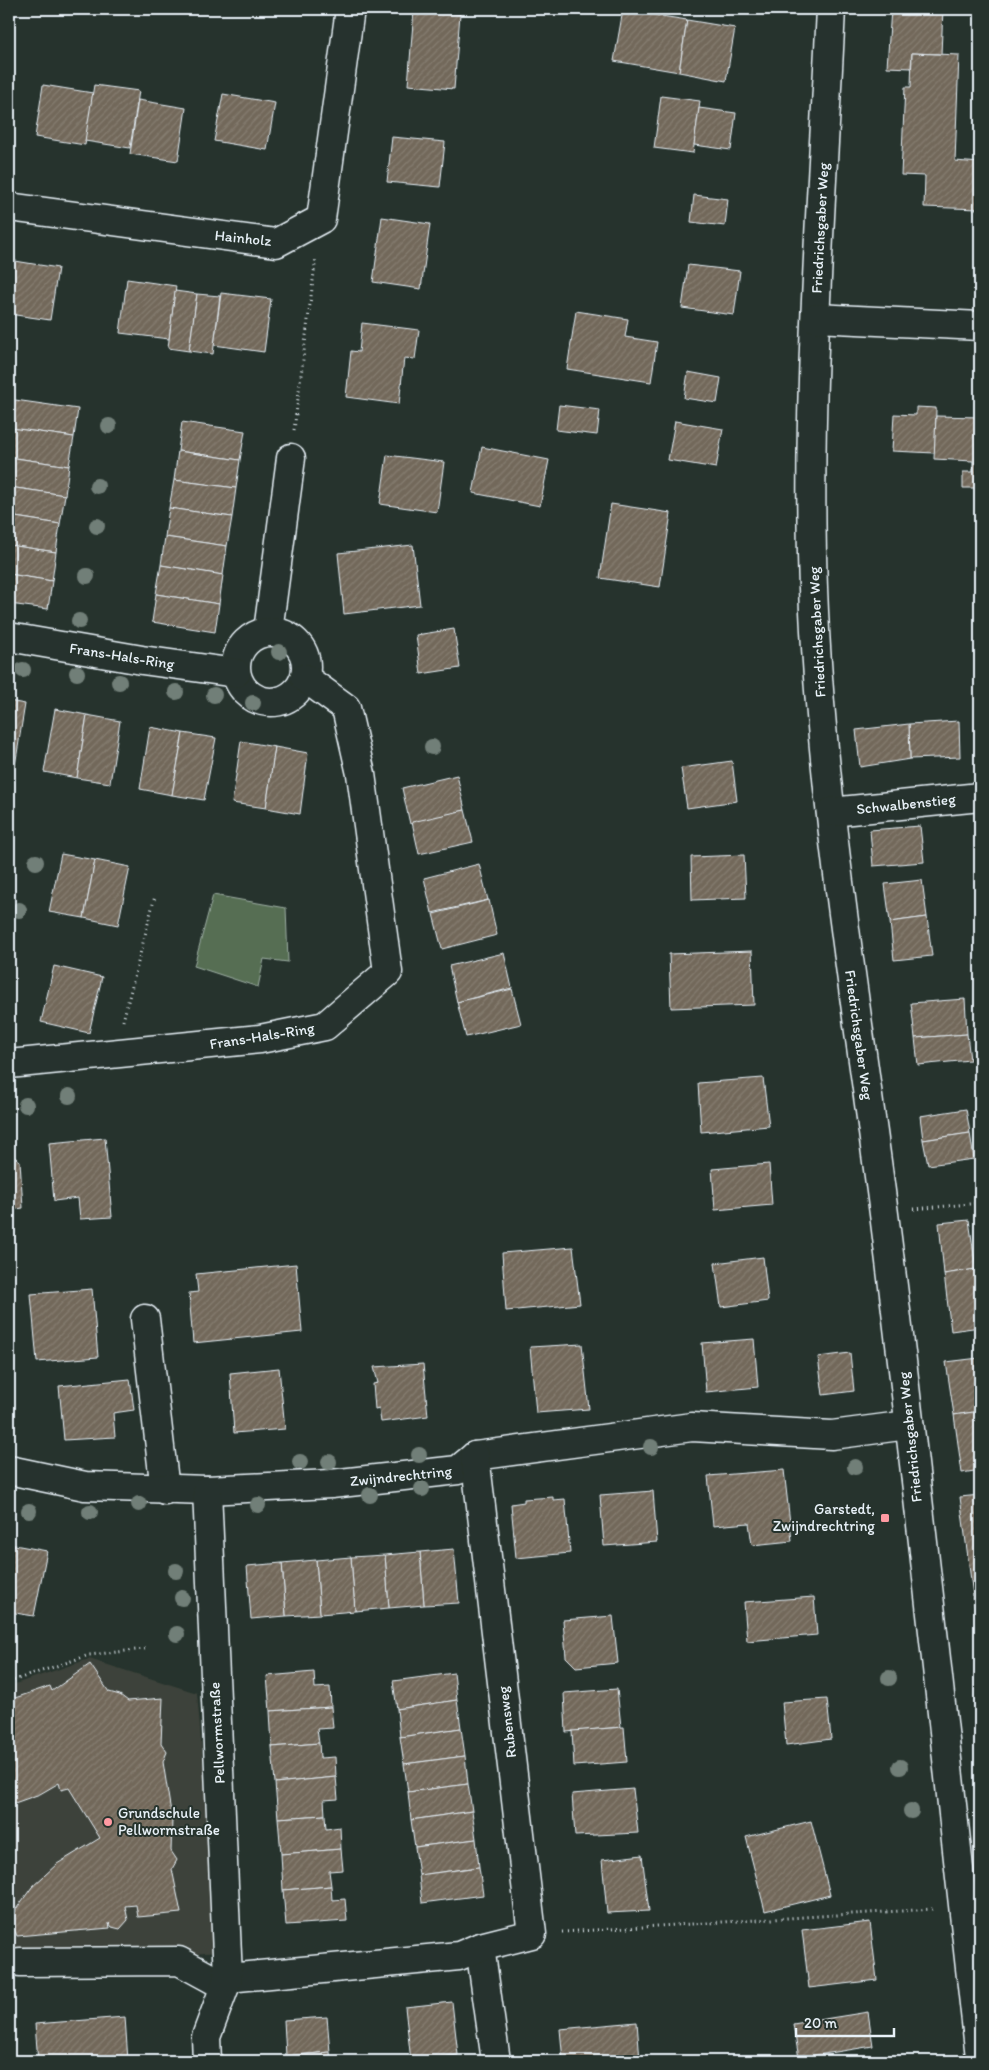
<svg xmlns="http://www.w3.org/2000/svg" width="989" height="2070" viewBox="0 0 989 2070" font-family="Itim,sans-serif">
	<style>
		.built { fill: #3d433a }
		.green { fill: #566e53; stroke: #9fb0a6 }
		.building { fill: url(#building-hatch); stroke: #e8f1f8 }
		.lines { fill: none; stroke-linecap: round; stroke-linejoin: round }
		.minor-casing { stroke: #e8f1f8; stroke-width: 31 }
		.path { stroke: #e8f1f8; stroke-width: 3; stroke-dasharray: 1 4; stroke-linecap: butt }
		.minor { stroke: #26332d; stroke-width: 28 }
		.tree { fill: #717f78 }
		.poi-dot { fill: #ff9aa2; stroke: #26332d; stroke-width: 2 }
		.labels { text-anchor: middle; stroke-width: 4; stroke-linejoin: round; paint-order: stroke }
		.street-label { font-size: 15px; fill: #e8f1f8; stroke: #26332d }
		.poi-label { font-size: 15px; fill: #e8f1f8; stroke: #26332d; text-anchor: end }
	</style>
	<defs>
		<pattern id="building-hatch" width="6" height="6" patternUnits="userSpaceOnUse" patternTransform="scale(1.25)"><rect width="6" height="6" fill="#72685a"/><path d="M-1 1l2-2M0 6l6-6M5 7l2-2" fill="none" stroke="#867e72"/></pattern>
	</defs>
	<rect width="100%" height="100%" fill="#26332d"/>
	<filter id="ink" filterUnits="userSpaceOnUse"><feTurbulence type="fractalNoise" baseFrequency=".02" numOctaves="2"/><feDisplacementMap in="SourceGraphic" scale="10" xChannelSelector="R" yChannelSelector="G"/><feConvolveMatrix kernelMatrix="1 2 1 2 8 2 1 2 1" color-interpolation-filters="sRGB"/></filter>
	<g filter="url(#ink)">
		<path class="built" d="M89,1659l108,34 22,259 -210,15v-281z"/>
		<path class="green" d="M213,895l73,13 2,54 -24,-3 -6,28 -64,-21z"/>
		<g class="building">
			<path d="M891,9h52l-2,45 -29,-1 -1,15 -24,-1z"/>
			<path d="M414,10l46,4 -6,75 -46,-4z"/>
			<path d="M623,10l64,10 -8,52 -65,-11z"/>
			<path d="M687,20l48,8 -9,53 -47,-9z"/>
			<path d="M912,53l47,2 -4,106 25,2 -1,46 -55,-2 1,-31 -24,-1 4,-88h6z"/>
			<path d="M43,85l50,8 -8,52 -50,-8z"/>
			<path d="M94,85l45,6 -9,57 -45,-7z"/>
			<path d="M223,94l52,9 -8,47 -53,-9z"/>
			<path d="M661,96l39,5 -7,52 -39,-5z"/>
			<path d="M138,100l48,8 -8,53 -48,-7z"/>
			<path d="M699,108l37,5 -5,37 -37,-5z"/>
			<path d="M392,137l53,5 -5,45 -53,-5z"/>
			<path d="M694,195l34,4 -3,27 -34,-4z"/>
			<path d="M382,217l48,7 -9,65 -48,-7z"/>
			<path d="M9,260l49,8 -8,52 -41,-6z"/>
			<path d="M688,265l52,6 -6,44 -52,-7z"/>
			<path d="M127,279l49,7 -7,53 -49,-6z"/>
			<path d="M175,291l22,3 -8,57 -21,-3z"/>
			<path d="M221,293l50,6 -7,53 -50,-7z"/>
			<path d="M197,294l23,2 -7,58 -24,-3z"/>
			<path d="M576,311l52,8 -3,18 32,5 -6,40 -84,-13z"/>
			<path d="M362,323l57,7 -4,29 -11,-1 -5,46 -53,-7 5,-46 8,1z"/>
			<path d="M688,372l33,6 -4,25 -33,-5z"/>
			<path d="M15,400l63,9 -4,28 -63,-9z"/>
			<path d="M559,405l41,5 -3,25 -41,-5z"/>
			<path d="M916,407l20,1 -1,45 -43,-2 2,-37 22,1z"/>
			<path d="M936,416l44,1v71h-17v-16h10v-11l-39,-2z"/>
			<path d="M675,421l48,8 -7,39 -48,-8z"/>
			<path d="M182,422l63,9 -5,29 -62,-9z"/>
			<path d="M11,428l63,9 -5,29 -60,-9z"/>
			<path d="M482,447l67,13 -9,46 -67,-13z"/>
			<path d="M178,451l62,9 -4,28 -62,-8z"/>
			<path d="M387,455l57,7 -7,50 -57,-8z"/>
			<path d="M9,457l60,9 -4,29 -56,-8z"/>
			<path d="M174,480l62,8 -4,29 -63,-9z"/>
			<path d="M9,487l56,8 -5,29 -51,-8z"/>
			<path d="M611,504l60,9 -11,74 -60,-9z"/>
			<path d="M169,508l63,9 -5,29 -62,-9z"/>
			<path d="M9,516l51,8 -4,28 -47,-7z"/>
			<path d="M165,537l62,9 -4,29 -62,-10z"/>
			<path d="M9,545l47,7 -4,29 -43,-7z"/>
			<path d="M413,545l7,60 -76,9 -6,-61z"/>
			<path d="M161,565l62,10 -4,29 -63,-10z"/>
			<path d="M9,574l43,7 -4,28 -39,-5z"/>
			<path d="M156,594l63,10 -4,28 -63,-10z"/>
			<path d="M454,629l6,39 -39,6 -5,-39z"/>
			<path d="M9,701l16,3 -10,62 -6,-1z"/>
			<path d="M55,709l32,6 -10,63 -33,-6z"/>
			<path d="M87,715l33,6 -10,62 -33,-5z"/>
			<path d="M959,721l1,36 -50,2 -1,-35z"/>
			<path d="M909,724l1,35 -50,8 -4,-37z"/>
			<path d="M150,727l33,6 -11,62 -32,-6z"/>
			<path d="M183,733l33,5 -12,62 -32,-5z"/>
			<path d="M241,741l34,6 -9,61 -34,-5z"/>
			<path d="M275,747l33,6 -8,61 -34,-6z"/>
			<path d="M732,761l5,40 -50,7 -6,-40z"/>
			<path d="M457,775l8,35 -55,14 -8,-36z"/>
			<path d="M465,810l8,32 -54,12 -7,-32z"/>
			<path d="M920,826l4,36 -51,4 -3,-36z"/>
			<path d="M61,854l34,6 -11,58 -35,-6z"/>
			<path d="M744,855l2,43 -54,2 -1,-43z"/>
			<path d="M95,860l35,7 -12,58 -34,-7z"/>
			<path d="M479,864l9,36 -56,13 -8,-35z"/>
			<path d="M922,880l5,37 -37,5 -5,-38z"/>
			<path d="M489,900l8,35 -55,14 -9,-35z"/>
			<path d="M927,917l5,39 -38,4 -4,-38z"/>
			<path d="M752,951l2,54 -83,3 -2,-54z"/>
			<path d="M504,953l8,35 -55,14 -8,-36z"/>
			<path d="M54,966l48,11 -13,56 -48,-11z"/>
			<path d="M512,989l9,35 -55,13 -9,-35z"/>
			<path d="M965,999l2,35 -52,4 -4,-35z"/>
			<path d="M967,1034l3,26 -52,5 -3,-27z"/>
			<path d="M763,1078l6,48 -68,6 -3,-49z"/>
			<path d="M966,1109l4,24 -47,7 -3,-24z"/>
			<path d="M970,1133l4,26 -46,6 -5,-25z"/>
			<path d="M9,1137l4,19 7,5 3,47 -14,2z"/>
			<path d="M105,1138l7,79 -32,2 -2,-21 -24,3 -5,-58z"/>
			<path d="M769,1164l3,41 -57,5 -3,-41z"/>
			<path d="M969,1220l7,49 -32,5 -5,-51z"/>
			<path d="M573,1247l7,57 -74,7 -4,-58z"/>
			<path d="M763,1257l5,44 -47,6 -6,-44z"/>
			<path d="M296,1264l6,68 -109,11 -4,-50 9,-1 -2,-18z"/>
			<path d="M976,1269l4,58 -29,4 -7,-57z"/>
			<path d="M92,1289l6,68 -61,5 -6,-68z"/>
			<path d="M754,1339l4,48 -52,5 -4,-49z"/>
			<path d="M582,1344l7,65 -53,4 -6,-66z"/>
			<path d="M850,1353l4,38 -31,4 -5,-38z"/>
			<path d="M979,1358l1,53 -26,4 -8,-53z"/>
			<path d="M423,1364l5,52 -47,6 -2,-14 -4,1 -2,-25 5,-1 -4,-16z"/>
			<path d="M279,1368l6,61 -51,4 -4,-60z"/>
			<path d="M130,1379l4,31 -21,3 2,24 -51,3 -5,-54z"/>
			<path d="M980,1411v59l-18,3 -8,-58z"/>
			<path d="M784,1470l8,71 -40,4 -3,-22 -36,3 -5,-50z"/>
			<path d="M653,1491l4,51 -53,4 -4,-51z"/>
			<path d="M980,1495v131h-3l-17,-129z"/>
			<path d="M553,1497v3l12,-1 5,54 -54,5 -5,-54 13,-2v-3z"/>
			<path d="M9,1544l38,7 -13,65 -25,-4z"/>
			<path d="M454,1549l5,54 -35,2 -4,-53z"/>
			<path d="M420,1552l4,53 -35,3 -4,-53z"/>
			<path d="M385,1555l4,53 -34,3 -4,-54z"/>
			<path d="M351,1557l4,54 -35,3 -4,-54z"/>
			<path d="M316,1560l4,54 -34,2 -4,-53z"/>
			<path d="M282,1563l4,53 -35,3 -4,-53z"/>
			<path d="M814,1597l3,38 -70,6 -3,-39z"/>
			<path d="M613,1616l5,47 -42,4 -10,-10 -3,-37z"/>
			<path d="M90,1664l19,28 11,3 8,6 35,-3 -2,45 6,9 -4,10 9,57 -1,32 6,9 -5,9 9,44 -43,4 -2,-12 -11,1 3,14 -8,9 -8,-2 -3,-4 1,5 -93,8 -8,-17 23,-32 25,-23 43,-26 -31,-50 -8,2 -2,-7 -19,11 -31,11v-105l41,-14 2,5z"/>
			<path d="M314,1672l1,16 15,-1 1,20 -61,4 -3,-35z"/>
			<path d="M454,1673l3,27 -60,9 -4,-28z"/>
			<path d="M617,1689l4,38 -55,5 -2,-39z"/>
			<path d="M827,1699l4,40 -45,6 -4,-43z"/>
			<path d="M457,1700l4,28 -61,9 -3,-28z"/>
			<path d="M331,1707l2,21 -16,1 2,14 -47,4 -2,-36z"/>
			<path d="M624,1727l3,35 -53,4 -2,-35z"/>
			<path d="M461,1728l4,28 -61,8 -4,-27z"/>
			<path d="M319,1743l1,15 15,-1 1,20 -61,6 -3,-36z"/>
			<path d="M465,1756l3,28 -60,8 -4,-28z"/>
			<path d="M336,1777l2,22 -14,1 1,15 -47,3 -3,-35z"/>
			<path d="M468,1784l4,27 -61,9 -3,-28z"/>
			<path d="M633,1789l5,44 -63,3 -3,-42z"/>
			<path d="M472,1811l4,28 -61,8 -4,-27z"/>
			<path d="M325,1815l1,14 14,-2 1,22 -60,5 -3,-36z"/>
			<path d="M811,1821l19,74 -65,16 -19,-74z"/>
			<path d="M476,1839l3,28 -60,8 -4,-28z"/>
			<path d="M341,1849l2,21 -14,1 2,15 -48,4 -2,-36z"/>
			<path d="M642,1855l7,56 -42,2 -5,-53z"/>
			<path d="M479,1867l4,28 -61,8 -3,-28z"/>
			<path d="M331,1886l1,14 13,-1 2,22 -61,4 -3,-35z"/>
			<path d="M870,1922l7,58 -68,8 -7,-58z"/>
			<path d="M452,2002l6,53 -47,6 -6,-54z"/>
			<path d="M868,2012l5,34 -74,12 -6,-34z"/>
			<path d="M125,2017l3,44h-90l-3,-37z"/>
			<path d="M327,2017l3,35 -44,4 -2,-36z"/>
			<path d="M637,2022l3,39h-77l-3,-32z"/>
			<path d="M330,2052l1,9h-44l-1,-5z"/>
		</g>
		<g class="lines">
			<defs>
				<g id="minor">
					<path d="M831,9c-9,192 -25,386 -18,579 8,210 44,418 71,626 36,281 64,562 96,843"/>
					<path d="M9,207l267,36 45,-24 29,-210"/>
					<path d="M816,318l164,8"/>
					<path d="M268,631l23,-173"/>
					<circle cx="271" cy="667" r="35"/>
					<path d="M9,637l133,23 94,13"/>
					<path d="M831,812l149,-15"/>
					<path d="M9,1064l251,-25 65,-13 63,-54 -27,-198 -15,-66 -41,-30"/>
					<path d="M145,1319l20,171"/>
					<path d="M9,1470l76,16 122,4 124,-6 127,-14 17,-14 217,-29 140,8 76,-10"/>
					<path d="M480,1947l16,114"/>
					<path d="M20,1962l159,-1 46,25"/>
					<path d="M228,1978l231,-22 21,-9 52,-13 -57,-478"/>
					<path d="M207,2061l-1,-24 22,-59 -21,-488"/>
				</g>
			</defs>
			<use href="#minor" class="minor-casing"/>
			<g class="path">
				<path d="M294,430l22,-173"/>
				<path d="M123,1021l32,-125"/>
				<path d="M914,1209l66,-6"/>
				<path d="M9,1682l80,-27 56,-6"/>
				<path d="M562,1932l371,-23"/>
			</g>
			<use href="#minor" class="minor"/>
		</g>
		<g class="tree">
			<circle cx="109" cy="426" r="8"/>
			<circle cx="97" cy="486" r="8"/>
			<circle cx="97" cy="526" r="8"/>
			<circle cx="87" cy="576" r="8"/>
			<circle cx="79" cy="621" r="8"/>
			<circle cx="279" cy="652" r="8"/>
			<circle cx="23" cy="670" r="8"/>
			<circle cx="77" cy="673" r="8"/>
			<circle cx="119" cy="682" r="8"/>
			<circle cx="176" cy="692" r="8"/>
			<circle cx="214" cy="695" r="8"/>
			<circle cx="253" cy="703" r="8"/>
			<circle cx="432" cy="747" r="8"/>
			<circle cx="36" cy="862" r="8"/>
			<circle cx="19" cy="910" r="8"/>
			<circle cx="69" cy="1096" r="8"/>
			<circle cx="26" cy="1105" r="8"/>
			<circle cx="651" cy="1447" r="8"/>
			<circle cx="419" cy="1455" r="8"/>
			<circle cx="300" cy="1462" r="8"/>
			<circle cx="329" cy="1462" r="8"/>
			<circle cx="855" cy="1467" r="8"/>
			<circle cx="422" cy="1489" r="8"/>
			<circle cx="370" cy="1495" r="8"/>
			<circle cx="139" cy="1504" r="8"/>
			<circle cx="258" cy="1505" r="8"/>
			<circle cx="29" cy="1511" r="8"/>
			<circle cx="90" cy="1512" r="8"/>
			<circle cx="176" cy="1571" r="8"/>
			<circle cx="182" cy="1598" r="8"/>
			<circle cx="177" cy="1634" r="8"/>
			<circle cx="889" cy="1678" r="8"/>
			<circle cx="900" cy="1767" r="8"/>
			<circle cx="911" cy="1811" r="8"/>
		</g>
	</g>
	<g class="poi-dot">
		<rect x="880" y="1513" width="10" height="10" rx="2.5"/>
		<circle cx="108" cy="1822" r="5"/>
	</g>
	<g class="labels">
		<g class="street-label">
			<text transform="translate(820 228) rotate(-87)" y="5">Friedrichsgaber Weg</text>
			<text transform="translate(243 238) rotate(6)" y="5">Hainholz</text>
			<text transform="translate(817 632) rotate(-93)" y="5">Friedrichsgaber Weg</text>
			<text transform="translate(122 656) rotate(9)" y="5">Frans-Hals-Ring</text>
			<text transform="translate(906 804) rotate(-6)" y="5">Schwalbenstieg</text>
			<text transform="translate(859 1035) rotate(82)" y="5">Friedrichsgaber Weg</text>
			<text transform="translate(262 1036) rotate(-9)" y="5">Frans-Hals-Ring</text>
			<text transform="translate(910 1437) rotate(-96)" y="5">Friedrichsgaber Weg</text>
			<text transform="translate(401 1476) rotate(-6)" y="5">Zwijndrechtring</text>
			<text transform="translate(507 1722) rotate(-97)" y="5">Rubensweg</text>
			<text transform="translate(217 1733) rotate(-93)" y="5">Pellwormstraße</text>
		</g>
		<g class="poi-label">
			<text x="875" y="1514">Garstedt,<tspan x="875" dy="17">Zwijndrechtring</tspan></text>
			<text x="118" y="1818" text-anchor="start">Grundschule<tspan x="118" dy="17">Pellwormstraße</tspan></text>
		</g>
	</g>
	<rect width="989" height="2070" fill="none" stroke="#26332d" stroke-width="30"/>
	<rect x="15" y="15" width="959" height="2040" fill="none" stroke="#e8f1f8" stroke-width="2" filter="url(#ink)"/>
	<path d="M796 2028v8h98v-8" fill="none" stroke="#e8f1f8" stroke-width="2.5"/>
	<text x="804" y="2028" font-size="15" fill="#e8f1f8" stroke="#26332d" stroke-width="4" paint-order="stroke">20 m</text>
</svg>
